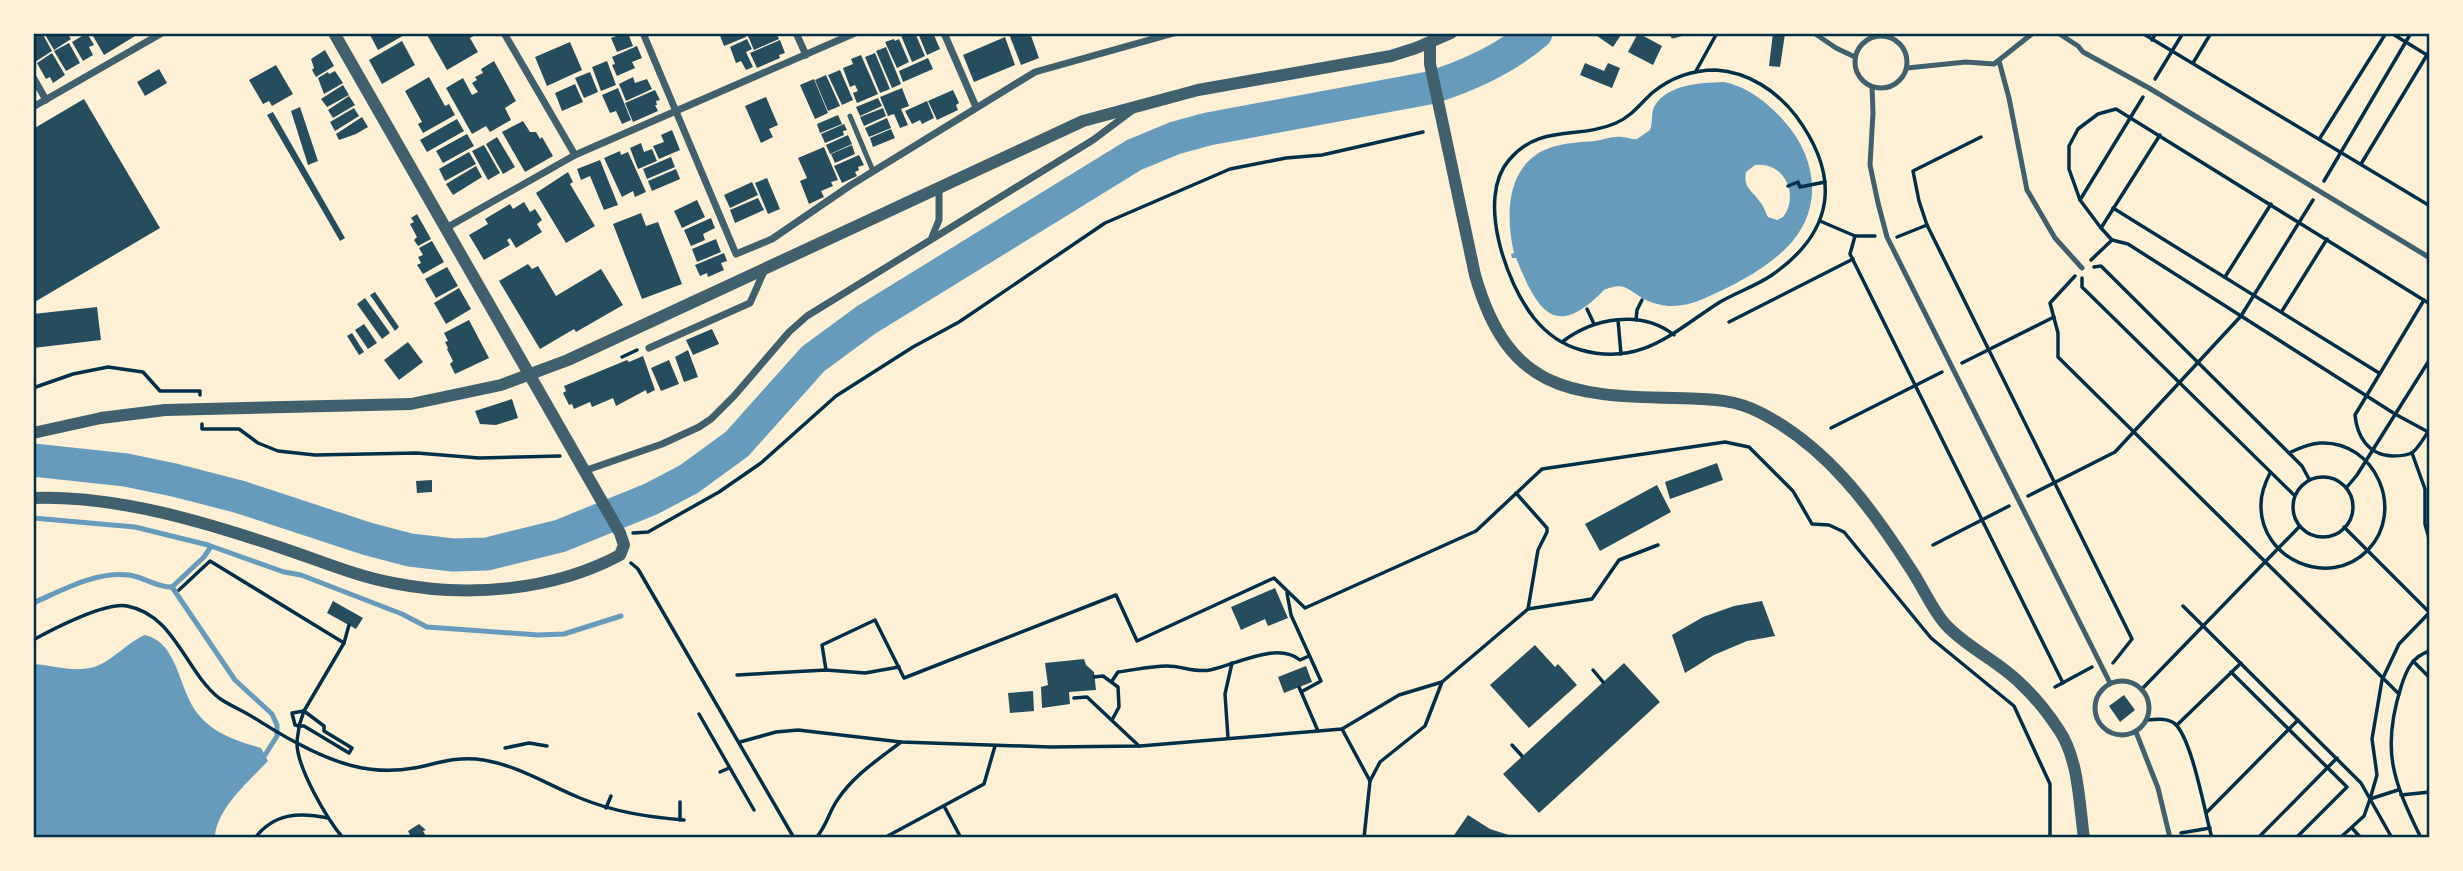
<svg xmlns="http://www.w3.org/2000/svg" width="2463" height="871" viewBox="0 0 2463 871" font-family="Manrope,sans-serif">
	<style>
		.water { fill: #669bbc; fill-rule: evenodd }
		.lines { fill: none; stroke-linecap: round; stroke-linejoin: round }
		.stream { stroke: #669bbc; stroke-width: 5 }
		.river { stroke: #669bbc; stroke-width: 33 }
		.building { fill: #264d5e }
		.path { stroke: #003049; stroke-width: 3.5 }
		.service { stroke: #3f606c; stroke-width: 5 }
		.minor { stroke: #3f606c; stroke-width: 7 }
		.tertiary { stroke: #3f606c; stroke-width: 12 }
		.neatline { fill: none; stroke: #003049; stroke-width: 2.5 }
	</style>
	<rect width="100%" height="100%" fill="#fdf0d5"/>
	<g class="water">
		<path d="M1723,82c24,4 45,21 61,39 36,40 40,95 -3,132 -22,20 -51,34 -78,46 -21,9 -40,10 -61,-1 -5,-3 -12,-9 -18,-11 -6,-2 -15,1 -20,3 -50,52 -67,19 -88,-32h-4l-1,-4 3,-1c-9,-39 -8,-91 38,-106 14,-4 28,-5 43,-6 8,-1 18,-5 26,-4 6,0 10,3 16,2l13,-9c3,-7 1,-17 4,-23 13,-23 46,-24 69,-25zM1755,165c29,-4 45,30 28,52l-6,3 -9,-3c-3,-5 -4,-11 -8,-15 -8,-12 -17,-14 -14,-30z"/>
		<path d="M145,635c34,8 33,55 53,79 16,20 39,27 63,34l7,13c-18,19 -53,49 -53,77h-182v-174c20,1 40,9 61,3 19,-6 32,-24 51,-32z"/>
	</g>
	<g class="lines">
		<g class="stream">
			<path d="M33,518l102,9 73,18 76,27 17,3 101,39 25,13 111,8 26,-1 57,-18"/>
			<path d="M210,548l-6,9 -32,30 63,93 37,34 5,11v11l-12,19"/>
			<path d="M33,603c30,-13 63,-32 96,-28 15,2 29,13 43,12"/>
		</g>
		<path class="river" d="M33,460l93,10 48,10 66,17 128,42 42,11 43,5 34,-1 73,-18 91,-37 38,-20 48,-35 76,-85 53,-39 268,-165 41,-17 33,-9 221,-41c39,-12 75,-28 107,-55"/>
	</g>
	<g class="building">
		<path d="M33,33h9l10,18 -17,11z"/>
		<path d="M44,33h23l4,6 -17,11z"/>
		<path d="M87,33l7,12 -5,2 4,8 -10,6 -11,-19z"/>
		<path d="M97,33h43l-36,22 -11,-19z"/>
		<path d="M369,33h39l-30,17z"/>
		<path d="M426,33h53l-9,5 8,14 -31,18z"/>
		<path d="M624,33h4l5,13 -16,6 -6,-14z"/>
		<path d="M719,33h25l2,4 -22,9z"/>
		<path d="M753,33h23l3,6 -25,11 -6,-14z"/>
		<path d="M900,33h15l10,23 -13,6z"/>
		<path d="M918,33h15l7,16 -13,6z"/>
		<path d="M1030,33l9,25 -18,7 -12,-31z"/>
		<path d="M1599,33h20l2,2 -8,12 -16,-11z"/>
		<path d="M1638,33l24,13 -9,19 -25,-13z"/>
		<path d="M1773,33l12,1 -5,33 -11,-1z"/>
		<path d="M1005,37l10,28 -41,17 -11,-27z"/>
		<path d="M747,39l5,10 -6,3 7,15 -7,3 -5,-9 -5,2 -6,-16z"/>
		<path d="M894,39l1,2 4,-2 10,23 -12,6 -12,-26z"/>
		<path d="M780,40l5,13 -6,2 1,3 -23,10 -7,-15z"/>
		<path d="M402,41l13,24 -33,19 -13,-24z"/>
		<path d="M570,42l12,28 -35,16 -12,-29z"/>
		<path d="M69,43l11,20 -14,8 -12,-20z"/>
		<path d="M637,46l5,12 -10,4 3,6 -18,8 -5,-11 3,-1 -3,-7z"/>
		<path d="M886,47l15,37 -9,4 -16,-37z"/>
		<path d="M325,50l9,16 -18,11 -4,-7 2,-2 -3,-9z"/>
		<path d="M52,53l13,22 -12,8 -3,-6 -4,2 -9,-16z"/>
		<path d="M875,53l15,36 -10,4 -15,-36z"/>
		<path d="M861,55l17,39 -21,9 -4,-10 5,-2 -3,-6 -5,2 -7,-19 10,-4 -2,-5z"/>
		<path d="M928,58l5,11 -30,13 -4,-11z"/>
		<path d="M494,61l22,40 -11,7 6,12 -21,12 -4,-6 -14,8 -26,-46 17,-10 9,17 6,-3 -6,-9 5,-3 -2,-3 8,-4 -2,-4z"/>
		<path d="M607,61l9,24 -15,6 -9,-24z"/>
		<path d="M1585,63l19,8 4,-8 12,5 -8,20 -32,-13z"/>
		<path d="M276,65l17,29 -21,12 -3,-5 -6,3 -14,-24z"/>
		<path d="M159,69l8,14 -22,13 -8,-14z"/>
		<path d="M840,70l13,30 -11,5 -14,-30z"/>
		<path d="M335,71l8,12 -19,11 -6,-16 10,-6 1,2z"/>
		<path d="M590,72l8,20 -14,6 -9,-20z"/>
		<path d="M826,75l14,31 -12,5 -13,-31z"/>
		<path d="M429,77l16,29 4,-2 6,11 -32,18 -5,-9 4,-2 -17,-31z"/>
		<path d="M633,77l2,6 12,-4 5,10 -26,12 -7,-17z"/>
		<path d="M814,79l14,34 -13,6 -15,-34z"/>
		<path d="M575,84l8,18 -21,9 -7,-18z"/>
		<path d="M343,85l6,10 -22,12 -6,-8z"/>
		<path d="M618,88l13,32 -9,4 -6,-13 -6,2 -8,-18z"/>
		<path d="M902,88l7,18 -8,3 7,16 -8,3 -6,-14 -6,2 -8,-19z"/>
		<path d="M655,90l5,10 -4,1 1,4h-2l3,6 -25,11 -8,-19z"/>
		<path d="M953,90l6,13 -3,2 2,5 -21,10 -9,-19z"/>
		<path d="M349,96l6,9 -22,13 -5,-8z"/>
		<path d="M766,97l12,28 -9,4 4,8 -12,6 -16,-37z"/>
		<path d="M878,98l4,8 -22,10 -4,-9z"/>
		<path d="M84,99l76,129 -127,75v-174z"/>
		<path d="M927,101l7,17 -12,6 -2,-4 -8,4 -7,-13z"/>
		<path d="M300,107l18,54 -10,4 -17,-54z"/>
		<path d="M354,108l5,8 -24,15 -5,-9z"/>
		<path d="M883,108l3,8 -22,10 -4,-9z"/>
		<path d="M273,112l72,126 -5,3 -73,-126z"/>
		<path d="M838,115l4,9 -22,9 -3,-9z"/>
		<path d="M362,117l6,10 -12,7 -17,6 -3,-6z"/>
		<path d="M887,118l4,10 -22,9 -4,-9z"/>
		<path d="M457,119l7,12 -37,21 -7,-12z"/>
		<path d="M523,121l7,11h6l4,7 2,-2 11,19 -28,16 -23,-40z"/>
		<path d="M844,124l3,6 -4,1 1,4 -19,8 -4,-9z"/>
		<path d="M891,129l4,9 -22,9 -3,-9z"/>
		<path d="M672,130l8,20 -21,9 -6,-13 11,-4 -3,-7z"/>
		<path d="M467,134l7,12 -31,17 -7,-12z"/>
		<path d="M848,135l4,9 -22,10 -4,-9z"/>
		<path d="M497,137l18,30 -12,7 -17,-30z"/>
		<path d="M641,143l3,9 8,-3 5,12 -19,8 -8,-21z"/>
		<path d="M484,145l16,28 -12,7 -16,-29z"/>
		<path d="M852,145l3,9 -20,9 -4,-9z"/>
		<path d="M824,147l14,33 -7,2 2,4 -12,5 3,6 -15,7 -9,-23 7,-3 -9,-20z"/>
		<path d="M620,151l1,4 7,-3 18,40 -11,5 -2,-6 -11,6 -18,-39z"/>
		<path d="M469,152l7,12 -31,17 -6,-12z"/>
		<path d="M859,155l5,10 -6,2 1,3 -4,2 2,4 -15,7 -8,-17z"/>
		<path d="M671,157l4,10 -28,12 -4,-10z"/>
		<path d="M600,160l18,45 -14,5 -14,-34 -9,4 -4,-11z"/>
		<path d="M476,166l6,11 -29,18 -7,-11z"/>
		<path d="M676,169l4,10 -28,12 -4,-10z"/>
		<path d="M568,172l5,10 -3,2 25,42 -29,17 -30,-50z"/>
		<path d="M767,178l13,31 -12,5 -13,-31z"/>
		<path d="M752,182l6,13 -28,13 -6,-13z"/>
		<path d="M758,198l6,12 -29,13 -5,-13z"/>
		<path d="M697,200l8,17 -23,11 -8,-17z"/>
		<path d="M524,202l6,10 5,-3 7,11 -5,4 5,8 -26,16 -6,-10 -3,2 3,5 -26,15 -15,-25 19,-11 -3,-5 25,-15 3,5z"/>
		<path d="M641,213l5,13 12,-4 24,62 -40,15 -29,-75z"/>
		<path d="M417,214l14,25 -13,7 -4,-6 3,-3 -7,-13 4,-2 -3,-4z"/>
		<path d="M711,218l4,10 -12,6 2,6 -14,6 -7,-16z"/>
		<path d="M716,239l5,13 -24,10 -5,-13z"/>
		<path d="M432,241l12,21 -21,12 -6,-9 4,-2 -3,-6 5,-2 -4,-7z"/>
		<path d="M724,253l3,8 -6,2 3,7 -16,7 -1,-4 -7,3 -5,-11z"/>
		<path d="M528,264l4,5 6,-3 18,30 45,-27 22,36 -47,27 -2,-3 -34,20 -41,-68z"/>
		<path d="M447,267l11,19 -22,12 -11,-19z"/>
		<path d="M459,288l12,21 -25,15 -12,-21z"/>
		<path d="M375,292l24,35 -4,4 -25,-36z"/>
		<path d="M365,298l25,35 -8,6 -25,-35z"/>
		<path d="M97,307l4,33 -68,8v-34z"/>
		<path d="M469,320l20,38 -34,16 -5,-10 3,-3 -6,-12 1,-1 -3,-6 3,-1 -4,-8z"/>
		<path d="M364,324l13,19 -9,6 -13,-19z"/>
		<path d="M712,329l7,15 -26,11 -7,-15z"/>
		<path d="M352,333l12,19 -5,3 -12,-19z"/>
		<path d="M408,342l15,20 -24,18 -15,-20z"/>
		<path d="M688,350l10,27 -14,5 -9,-25z"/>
		<path d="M643,356l12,34 -8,4 -1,-4 -30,16 -3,-8 -21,9 -2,-5 -16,7 -2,-5 -3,1 -6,-12 3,-2 -2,-5 63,-26 2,2z"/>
		<path d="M669,360l10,24 -18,7 -10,-23z"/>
		<path d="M512,399l6,19 -22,7 -16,-1 -5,-13z"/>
		<path d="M1717,463l6,17 -53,19 -5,-17z"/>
		<path d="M432,480v12l-15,1 -1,-12z"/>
		<path d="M1657,485l14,27 -71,39 -15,-27z"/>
		<path d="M1275,588l13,30 -20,8 -3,-7 -24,11 -10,-23z"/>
		<path d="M333,601l30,17 -7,11 -29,-16z"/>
		<path d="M1762,601l13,35 -28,5 -33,14 -29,18 -13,-38 31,-18 31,-11z"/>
		<path d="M1535,645l20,22 3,-3 19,21 -48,43 -39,-43z"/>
		<path d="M1084,659l2,6 8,7 2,18 -27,2 1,12 -28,4 -1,-21 7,-2 -3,-22z"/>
		<path d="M1624,663l36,39 -121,111 -36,-39z"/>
		<path d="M1306,666l6,16 -28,11 -6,-16z"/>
		<path d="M1033,691l1,20 -24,2 -2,-20z"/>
		<path d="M2124,695l11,15 -15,12 -11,-16z"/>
		<path d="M1468,815l22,14 19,6 -2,3h-55z"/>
		<path d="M419,824l7,6 -3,1 3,5 -20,2 4,-3 -2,-4z"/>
	</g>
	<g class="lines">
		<g class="path">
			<path d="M2142,33l288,173"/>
			<path d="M2391,33l36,22"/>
			<path d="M2425,33l5,4"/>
			<path d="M2152,40l4,-7"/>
			<path d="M2193,63l18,-30"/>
			<path d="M1716,70c32,2 61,21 80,46 45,61 39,115 -24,159 -16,11 -35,17 -52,27 -46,29 -78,65 -139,48 -18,-5 -35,-17 -47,-32 -28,-35 -58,-120 -25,-158 31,-37 69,-20 107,-37 16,-7 24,-19 36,-30 18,-15 41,-23 64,-23z"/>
			<path d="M1696,71l21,-38"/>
			<path d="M2155,79l28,-46"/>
			<path d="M1981,137l-68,34 6,30 8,24 205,414 -19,24"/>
			<path d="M2320,138l66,-105"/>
			<path d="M2361,164l69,-114"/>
			<path d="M2324,181l87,-148"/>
			<path d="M1788,186l10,-4 2,5 25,-5"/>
			<path d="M2080,200l63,-103"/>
			<path d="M2113,208l266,165"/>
			<path d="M1820,221l35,15h20"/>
			<path d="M2101,228l59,-93"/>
			<path d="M1855,236l-5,18 213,429"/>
			<path d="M1897,237l30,-12"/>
			<path d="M2091,260l21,-20"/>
			<path d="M2094,267l7,-1 188,187 13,13 7,13"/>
			<path d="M2075,276l-25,27 8,30v24l341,337"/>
			<path d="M2225,277l46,-73"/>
			<path d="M2082,278v9l212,208"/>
			<path d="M2424,300l-69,115c2,21 13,40 37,41 6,0 16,0 21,-4 6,-5 12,-16 17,-23"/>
			<path d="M2430,304l-314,-195 -18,5 -20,15 -9,17v23l11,31 21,28 11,12 16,4 267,170 35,19"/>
			<path d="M1587,309l7,15"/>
			<path d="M2282,311l45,-72"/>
			<path d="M1618,320l3,34"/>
			<path d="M1636,320l1,-10 5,-10"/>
			<path d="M1729,322l124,-63"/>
			<path d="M1562,342c31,-24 79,-33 112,-7"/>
			<path d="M622,357l15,-7"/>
			<path d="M1962,363l92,-46"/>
			<path d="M33,388l40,-14 35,-7 35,5 17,19h40v4"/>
			<path d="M202,424v5h37l19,14 20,8 37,4 102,-2 62,5 81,-2"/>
			<path d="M1831,428l111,-56"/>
			<path d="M2412,453l13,36v35l5,18"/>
			<path d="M2270,473c-5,10 -9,20 -9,31 -2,55 68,86 107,46 38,-40 7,-110 -48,-107 -11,1 -21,5 -31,10"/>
			<circle cx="2323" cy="507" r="30"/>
			<path d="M2347,487l10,-12 73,-116"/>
			<path d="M1516,493l31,35v4l-9,18 -10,59"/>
			<path d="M2028,496l87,-44 126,-136 72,-116"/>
			<path d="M2344,527l85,85"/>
			<path d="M633,533l15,-1 71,-40 42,-29 75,-67 77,-49 46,-25 146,-99 125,-54 56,-11 36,-3 101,-23"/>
			<path d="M1933,545l76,-39"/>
			<path d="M631,563l7,6 156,269"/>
			<path d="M179,590l31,-29 134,82 -40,68 20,15v5l28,17 -3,5 -45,-27h-5c0,5 -2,11 -2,17 0,25 30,76 46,95"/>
			<path d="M1287,593l4,22 30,66 -20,11"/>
			<path d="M2183,606l178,177 9,16 -6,17 -24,22"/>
			<path d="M33,640c20,-11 72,-38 94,-34 48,9 58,65 92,92 10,7 22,12 32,18 15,9 30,19 46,27 37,20 74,33 117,25 21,-4 40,-11 62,-9 38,4 70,25 104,39 34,14 68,19 104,22"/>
			<path d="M344,643l5,-18"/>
			<path d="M2413,661l17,17"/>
			<path d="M826,670l-4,-25 53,-25 29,58 212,-83 21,46 137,-63 31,30 171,-77 66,-62 183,-27 24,5 44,44 19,33 17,1 15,7 87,106 83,68 36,78v54"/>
			<path d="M1593,670l10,12"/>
			<path d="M2231,672l116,115 -51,51"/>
			<path d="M737,675l89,-5 39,3 34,-6"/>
			<path d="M1094,677l9,-1 15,11 1,20 -7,13"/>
			<path d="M1112,681l6,-9c16,-2 33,-6 49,-6 15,0 29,7 43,4 25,-5 67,-29 90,-10l9,-4"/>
			<path d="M1299,687l19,44"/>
			<path d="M2055,687l37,-20"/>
			<path d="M2142,689l157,-162"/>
			<path d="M1074,698l13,-1 52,49"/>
			<path d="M304,711l-5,15 -4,-1 -3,-12z"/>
			<path d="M699,714l55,96"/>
			<path d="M2147,720c9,-1 19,-2 27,3 18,14 31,91 38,115"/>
			<path d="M2177,725l64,-62"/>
			<path d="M1342,729l28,52 -6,57"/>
			<path d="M1228,738l-3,-44 7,-31"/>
			<path d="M740,742l36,-10 22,-2 103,12 149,5 90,-1 202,-17 57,-34 43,-13 86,-73 64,-10 27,-39 39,-15"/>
			<path d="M1512,745l10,11"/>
			<path d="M505,748l24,-5 18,3"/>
			<path d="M720,772l9,-4"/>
			<path d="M1370,781l10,-19 45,-36 17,-44"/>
			<path d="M2401,795l29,-3"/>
			<path d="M2370,799l28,-9"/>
			<path d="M944,806l17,32"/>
			<path d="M606,808l5,-12"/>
			<path d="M2206,813l92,-93"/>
			<path d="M680,820v-18"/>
			<path d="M2352,828l9,10"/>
			<path d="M2181,833l29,-5"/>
			<path d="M255,838c19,-25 44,-26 73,-20"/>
			<path d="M816,838c11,-12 13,-27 22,-39 16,-24 41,-40 63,-57"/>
			<path d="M884,838l100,-54 11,-38"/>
			<path d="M2258,838l79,-80"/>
			<path d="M2392,838l-22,-39 7,-24 -5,-36 10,-59 17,-36 31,-32"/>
			<path d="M2421,838c-28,-57 -40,-88 -20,-151 5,-16 11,-31 29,-36"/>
		</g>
		<g class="service">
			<path d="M1814,33l22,15 19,9"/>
			<path d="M2058,33l20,13 5,6 66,36 281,170"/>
			<circle cx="1881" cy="62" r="26"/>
			<path d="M1673,36l10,-3"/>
			<path d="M1999,61l10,37 18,92 28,48 27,30"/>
			<path d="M1907,68l59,-6 28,2 39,-31"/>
			<path d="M1872,87l1,26 -3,52 8,38 9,34 223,446"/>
			<path d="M850,116l23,55"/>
			<circle cx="2122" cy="708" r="27"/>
			<path d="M2136,732l22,56 12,50"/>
		</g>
		<g class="minor">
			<path d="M504,33l71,122"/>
			<path d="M643,33l93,221 36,-15 79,-54 184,-113 139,-39"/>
			<path d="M796,33l10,22"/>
			<path d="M944,33l32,74"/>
			<path d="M33,77l13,23"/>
			<path d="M33,107l129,-74"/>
			<path d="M446,228l129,-73 280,-122"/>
			<path d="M932,237l7,-17v-32"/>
			<path d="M649,348l101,-45 15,-34"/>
			<path d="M584,471l78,-27 37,-17 12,-8 23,-23 55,-64 18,-16 286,-176 40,-30"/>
		</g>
		<g class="tertiary">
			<path d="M1430,43v21l45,211c33,115 93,121 199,123 31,1 59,0 87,15 66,34 110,94 149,155 12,17 23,44 37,58 22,23 53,36 75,59 13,12 27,30 37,45 20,30 20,73 25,108"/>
			<path d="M33,433l68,-15 64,-8 246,-6 90,-19 67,-25 515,-239 115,-31 193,-34 25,-8 35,-15"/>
			<path d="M33,498c83,-3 172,24 249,50 36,12 73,28 111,35 74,15 160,8 227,-28l4,-10 -4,-12 -286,-500"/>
		</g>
	</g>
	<rect width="2463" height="871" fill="none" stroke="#fdf0d5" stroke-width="70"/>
	<rect x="35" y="35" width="2393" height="801" class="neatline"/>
</svg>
